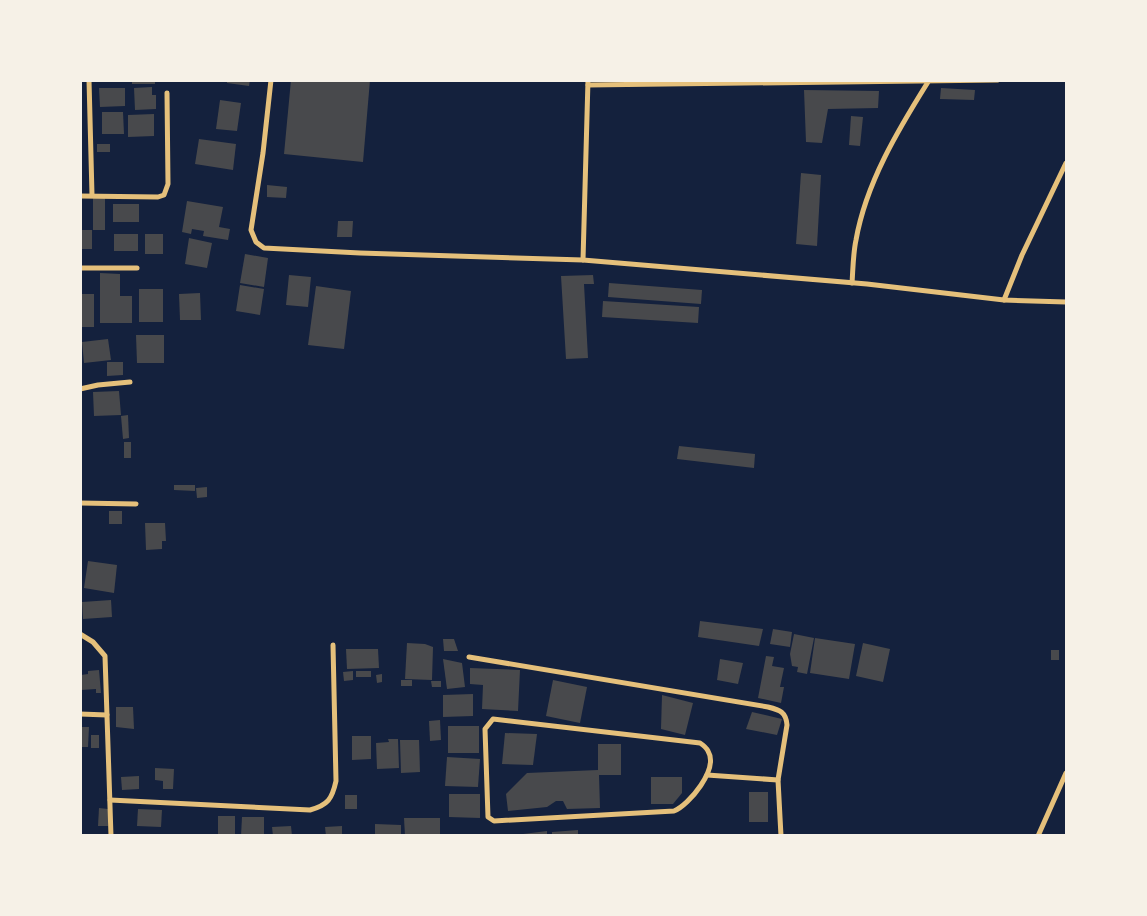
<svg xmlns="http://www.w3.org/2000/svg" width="1147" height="916" viewBox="0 0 1147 916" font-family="Jost,sans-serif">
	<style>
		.building { fill: #48494c }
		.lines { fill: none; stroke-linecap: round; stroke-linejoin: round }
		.minor { stroke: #e5c07b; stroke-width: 5 }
	</style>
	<rect width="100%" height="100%" fill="#14213d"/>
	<g class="building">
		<rect x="132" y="80" width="23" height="4"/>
		<path d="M227,80h23l-1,6 -22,-3z"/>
		<path d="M291,80h79l-7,82 -79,-8z"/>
		<path d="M152,87v8h4v14l-21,1 -1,-22z"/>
		<path d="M99,88h26v18l-25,1z"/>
		<path d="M941,88l34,2 -1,10 -34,-1z"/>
		<path d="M804,90l75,1 -1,17 -50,1 -6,34 -16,-1z"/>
		<path d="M220,100l21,3 -4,28 -21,-2z"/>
		<path d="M102,112h21l1,22h-22z"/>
		<path d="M154,114v22l-26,1v-22z"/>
		<path d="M851,116l12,1 -3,29 -11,-1z"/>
		<path d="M199,139l37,5 -3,26 -38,-6z"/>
		<rect x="97" y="144" width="13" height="8"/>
		<path d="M801,173l20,2 -4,71 -21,-2z"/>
		<path d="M267,185l20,2 -1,11 -19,-1z"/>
		<rect x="93" y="198" width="12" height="32"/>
		<path d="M187,201l36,6 -4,20 11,2 -2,11 -25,-4 1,-5 -12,-2 -1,5 -9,-2z"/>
		<rect x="113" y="204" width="26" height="18"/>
		<path d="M338,221h15l-1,16h-15z"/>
		<rect x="80" y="230" width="12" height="19"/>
		<rect x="114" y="234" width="24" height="17"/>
		<rect x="145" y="234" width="18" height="20"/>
		<path d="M189,238l23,5 -5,25 -22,-4z"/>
		<path d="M245,254l23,4 -4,29 -24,-4z"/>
		<path d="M100,273l20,1v22h12v27h-32z"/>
		<path d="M289,275l22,2 -3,30 -22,-2z"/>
		<path d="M593,275l1,9h-10l4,74 -22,1 -5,-83z"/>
		<path d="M609,283l93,7 -1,14 -93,-7z"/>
		<path d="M240,285l24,4 -4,26 -24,-4z"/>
		<path d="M316,286l35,5 -7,58 -36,-4z"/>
		<rect x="139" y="289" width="24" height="33"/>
		<path d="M200,293l1,27h-21l-1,-26z"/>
		<rect x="80" y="294" width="14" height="33"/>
		<path d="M603,301l96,6 -1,16 -96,-6z"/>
		<path d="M136,335h28v28h-27z"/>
		<path d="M108,339l3,21 -27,3 -2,-21z"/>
		<path d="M107,362h16v13l-16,1z"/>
		<path d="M119,391l2,24 -27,1 -1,-24z"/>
		<path d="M128,415l1,23 -6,1 -2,-23z"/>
		<rect x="124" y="442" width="7" height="16"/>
		<path d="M679,446l76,8 -1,14 -77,-9z"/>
		<path d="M174,485h21v6l-21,-1z"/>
		<path d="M207,487v10l-10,1 -1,-10z"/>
		<rect x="109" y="511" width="13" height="13"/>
		<path d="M145,523h20l1,18h-4v8l-16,1z"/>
		<path d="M88,561l29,4 -3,28 -30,-5z"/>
		<path d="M111,600l1,17 -29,2 -1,-17z"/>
		<path d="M700,621l63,8 -4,17 -61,-9z"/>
		<path d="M773,629l19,3 -2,15 -20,-3z"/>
		<path d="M794,634l20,4 -7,36 -10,-2 1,-5 -6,-1 -2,-12z"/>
		<path d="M815,638l40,6 -6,35 -39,-6z"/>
		<path d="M443,639h11l4,12h-14z"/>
		<path d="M407,643l18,1 8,3 -1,33 -27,-1z"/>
		<path d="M863,643l27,6 -7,33 -27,-6z"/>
		<path d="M346,649h32l1,19 -32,1z"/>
		<rect x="1051" y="650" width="8" height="10"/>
		<path d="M766,656l8,1 -2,9 12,2 -4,19h4l-3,16 -23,-5z"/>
		<path d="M443,659l19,4 3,24 -18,2z"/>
		<path d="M720,659l23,4 -5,21 -21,-4z"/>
		<path d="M470,668l50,2 -2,41 -36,-2 1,-24 -13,-1z"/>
		<path d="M99,670l2,23h-5v-4l-15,1v-15l7,-1v-3z"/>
		<path d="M353,671v9l-9,1 -1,-9z"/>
		<rect x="356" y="671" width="15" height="6"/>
		<path d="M382,674v8l-5,1 -1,-8z"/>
		<rect x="401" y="680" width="11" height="6"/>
		<path d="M553,680l34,7 -7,36 -34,-7z"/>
		<path d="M431,681h10v6h-9z"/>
		<path d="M473,694v22l-30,1v-22z"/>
		<path d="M662,695l31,8 -8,32 -24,-6z"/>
		<path d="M116,707h17l1,22 -18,-2z"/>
		<path d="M752,712l30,7 -5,16 -31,-6z"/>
		<path d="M440,720l1,20 -11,1 -1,-20z"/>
		<rect x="448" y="726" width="31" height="27"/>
		<path d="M80,727h9l-1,20h-8z"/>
		<path d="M505,733l32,1 -4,31 -31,-1z"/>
		<rect x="91" y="735" width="8" height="13"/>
		<path d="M352,736h19v23l-19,1z"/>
		<path d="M388,739h10l1,29 -22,1 -1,-26 13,-1z"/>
		<path d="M400,740h19l1,32 -19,1z"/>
		<path d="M598,744h23v31h-22l1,33 -33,1 -4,-8h-7l-9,6 -39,4 -2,-17 21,-21 71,-3z"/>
		<path d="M447,757l33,2 -2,28 -33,-1z"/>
		<path d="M155,768l19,1 -1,20h-10v-8l-8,-1z"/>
		<path d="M139,776v13l-17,1 -1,-13z"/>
		<path d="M651,777h31v16l-9,11h-22z"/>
		<rect x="749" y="792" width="19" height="30"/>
		<path d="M449,794h31v24l-31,-1z"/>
		<rect x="345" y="795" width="12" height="14"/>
		<path d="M99,808l9,1v17h-10z"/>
		<path d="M138,809l24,1 -1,17 -24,-1z"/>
		<rect x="218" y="816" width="17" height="20"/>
		<path d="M242,817h22v19h-23z"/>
		<path d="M404,818h36v18h-35z"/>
		<path d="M375,824l26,1v11h-26z"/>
		<path d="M291,826l1,10h-19l-1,-9z"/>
		<path d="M342,826v10h-16l-1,-9z"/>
		<path d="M578,830v6h-26v-4z"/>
		<path d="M547,831v5h-24v-2z"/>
	</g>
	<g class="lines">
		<g class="minor">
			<path d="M89,80l3,115"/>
			<path d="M271,80l-8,73 -12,77 5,12 8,6 96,5 223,7"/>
			<path d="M588,80l-5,180 284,24 137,16 62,2"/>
			<path d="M588,85l410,-5"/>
			<path d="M80,196l78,1 6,-2 4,-11 -1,-91"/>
			<path d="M80,268h57"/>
			<path d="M852,283c1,-14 1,-29 4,-43 10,-57 42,-110 72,-158"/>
			<path d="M1004,300l18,-45 44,-92"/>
			<path d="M80,389l18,-4 32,-3"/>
			<path d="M80,503l56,1"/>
			<path d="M80,634l13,8 12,14 6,180"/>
			<path d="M469,657l299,50c12,3 18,5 19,18l-9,55 3,56"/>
			<path d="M80,714l27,1"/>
			<path d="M493,719l207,24c3,2 6,4 8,8 11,18 -19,54 -34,60l-180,10 -6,-4 -3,-88z"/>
			<path d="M707,775l71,5"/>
			<path d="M110,800l200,10c18,-5 22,-11 26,-29l-3,-136"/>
			<path d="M1038,836l28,-63"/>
		</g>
	</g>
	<rect width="1147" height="916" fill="none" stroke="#f6f1e7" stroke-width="164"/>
</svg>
